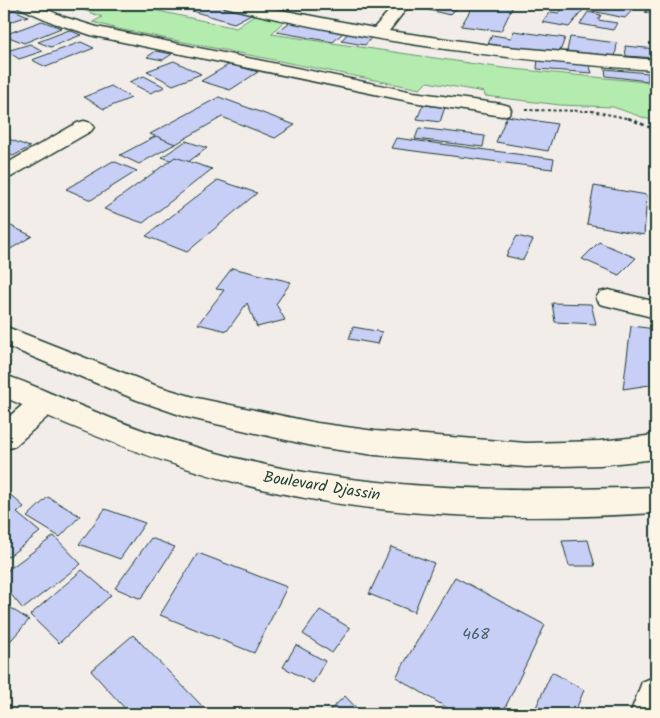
<svg xmlns="http://www.w3.org/2000/svg" width="660" height="718" viewBox="0 0 660 718" font-family="Kalam,sans-serif">
	<style>
		.green { fill: #b4ebae; stroke: #6a9471 }
		.building { fill: #c8cff7; stroke: #1f3d34 }
		.lines { fill: none; stroke-linecap: round; stroke-linejoin: round }
		.minor-casing { stroke: #1f3d34; stroke-width: 3 }
		.major-casing { stroke: #1f3d34; stroke-width: 3 }
		.highway-casing { stroke: #1f3d34; stroke-width: 3 }
		.path-far1 { stroke: #1f3d34; stroke-width: 2; stroke-dasharray: 3 2.5; stroke-linecap: butt }
		.path { stroke: #1f3d34; stroke-width: 2.5; stroke-dasharray: 4 3; stroke-linecap: butt }
		.minor { fill: #fcf5e5; fill-rule: evenodd }
		.major { fill: #fcf5e5; fill-rule: evenodd }
		.highway { fill: #fcf5e5; fill-rule: evenodd }
		.labels { text-anchor: middle; stroke-width: 4.5; stroke-linejoin: round; paint-order: stroke }
		.street-label { font-size: 16px; fill: #1f3d34; stroke: #fcf5e5 }
		.near-number-label { font-size: 16px; fill: #496265 }
	</style>
	<rect width="100%" height="100%" fill="#f2ede9"/>
	<filter id="ink" filterUnits="userSpaceOnUse"><feTurbulence type="fractalNoise" baseFrequency=".02" numOctaves="2"/><feDisplacementMap in="SourceGraphic" scale="10" xChannelSelector="R" yChannelSelector="G"/><feConvolveMatrix kernelMatrix="1 2 1 2 8 2 1 2 1" color-interpolation-filters="sRGB"/></filter>
	<g filter="url(#ink)">
		<path class="green" d="M68,4h81l7,2 -2,4 82,18 21,-14 28,6 -14,14 232,34 153,15v39l-43,-15 -53,-2 -75,-9 -1,-4 -57,-10 -7,7 -302,-60 -25,-7 9,-5z"/>
		<g class="building">
			<path d="M171,4h28l-12,5z"/>
			<path d="M209,4h9l35,9 -19,10 -42,-12z"/>
			<path d="M424,4h37l-11,11 -30,-7z"/>
			<path d="M474,4h21l18,2 -12,25 -40,-5z"/>
			<path d="M561,4h27l-3,4z"/>
			<path d="M594,4h44l-13,14 -37,-8z"/>
			<path d="M656,4v11l-11,-3z"/>
			<path d="M565,6l19,3 -15,18 -27,-5 9,-10 8,1z"/>
			<path d="M14,10l14,6 -24,8v-11z"/>
			<path d="M588,12l13,3 -3,5 19,3 -4,7 -33,-6z"/>
			<path d="M42,21l19,7 -37,15 -20,-8z"/>
			<path d="M290,22l55,9 -12,11 -56,-10z"/>
			<path d="M69,30l12,5 -30,12 -13,-5z"/>
			<path d="M514,31l51,7 -6,16 -71,-10 4,-9 19,3z"/>
			<path d="M348,33l24,4 -7,8 -24,-4z"/>
			<path d="M570,37l47,6 -2,15 -48,-7z"/>
			<path d="M81,42l13,6 -48,19 -14,-7z"/>
			<path d="M30,44l13,7 -24,8 -12,-8z"/>
			<path d="M625,46l31,3v9l-30,-2z"/>
			<path d="M156,51l16,3 -9,6 -16,-3z"/>
			<path d="M538,59l51,5 3,9 -55,-4z"/>
			<path d="M174,61l27,13 -28,11 -26,-14z"/>
			<path d="M230,64l28,8 -28,18 -29,-9z"/>
			<path d="M605,69l43,4v8l-42,-5z"/>
			<path d="M144,76l21,11 -15,6 -21,-11z"/>
			<path d="M111,86l20,12 -27,11 -20,-12z"/>
			<path d="M219,97l76,28 -20,13 -53,-21 -48,28 -24,-11z"/>
			<path d="M423,105l22,2 -5,15 -23,-3z"/>
			<path d="M507,116l50,8 -9,27 -52,-9z"/>
			<path d="M419,128l66,8 -2,11 -68,-8z"/>
			<path d="M156,136l19,8 -36,20 -19,-9z"/>
			<path d="M6,138l24,9 -17,9 -9,-4v-13z"/>
			<path d="M396,138l158,21 -2,10 -161,-21z"/>
			<path d="M186,141l21,7 -23,17 -22,-8z"/>
			<path d="M175,157l37,12 -69,54 -39,-14z"/>
			<path d="M113,161l24,10 -46,29 -25,-11z"/>
			<path d="M218,180l39,13 -70,59 -41,-16z"/>
			<path d="M594,186l53,9 -3,40 -57,-11z"/>
			<path d="M9,225l23,11 -28,17v-25z"/>
			<path d="M517,236l16,4 -10,20 -17,-4z"/>
			<path d="M599,242l37,16 -17,17 -37,-16z"/>
			<path d="M232,268l59,14 -15,22 9,16 -28,7 -10,-24 -20,28 -29,-7 26,-34 -8,-1z"/>
			<path d="M552,303l39,1 5,20 -41,-2z"/>
			<path d="M631,326l25,3v55l-33,5z"/>
			<path d="M353,327l29,5 -4,12 -29,-5z"/>
			<path d="M4,489l20,18 -7,6 23,19 -32,25 -4,-3z"/>
			<path d="M48,497l32,19 -20,21 -33,-20z"/>
			<path d="M105,509l40,14 -25,36 -41,-15z"/>
			<path d="M54,536l27,28 -58,45 -19,-23v-13z"/>
			<path d="M151,538l24,9 -34,52 -26,-11z"/>
			<path d="M588,540l7,26h-26l-7,-25z"/>
			<path d="M391,547l43,16 -20,49 -45,-18z"/>
			<path d="M198,553l89,34 -33,66 -94,-38z"/>
			<path d="M82,570l29,25 -52,48 -29,-28z"/>
			<path d="M455,577l90,48 -43,89h-45l-61,-37z"/>
			<path d="M4,604l25,16 -25,28z"/>
			<path d="M320,610l30,18 -18,25 -29,-19z"/>
			<path d="M133,635l75,77 -2,2h-76l-39,-43z"/>
			<path d="M296,645l29,16 -12,22 -30,-16z"/>
			<path d="M552,672l32,18 -10,24h-41z"/>
			<path d="M345,696l17,18h-32l-2,-2z"/>
		</g>
		<g class="lines">
			<defs>
				<g id="minor">
					<path d="M16,4h19l29,13 33,10 316,65 89,12 7,2 2,4 -2,4 -7,2 -89,-14 -319,-66 -40,-13 -36,-16z"/>
					<path d="M223,4h27l124,24 21,-24h15l-21,27 108,15 159,14v10c-145,-9 -290,-28 -431,-63z"/>
					<path d="M84,121l7,2 3,4 -3,4 -80,46 -7,2v-14l73,-42z"/>
					<path d="M609,290l47,12v16l-56,-14 -4,-6 4,-6z"/>
					<path d="M44,392l10,3 5,8 -5,8 -39,35 -11,4v-29l30,-26z"/>
				</g>
				<path id="major" d="M656,676v38h-26l12,-32z"/>
				<g id="highway">
					<path d="M4,326l153,60 40,12 120,25 58,8 151,12 74,-2 56,-6v24l-56,6 -74,2 -151,-12 -58,-8 -131,-30 -49,-17 -133,-55z"/>
					<path d="M4,375c26,8 51,21 77,31 42,18 85,33 128,45 145,41 298,41 447,36v26c-136,8 -278,6 -411,-28 -83,-21 -163,-53 -241,-88z"/>
				</g>
			</defs>
			<use href="#minor" class="minor-casing"/>
			<use href="#major" class="major-casing"/>
			<use href="#highway" class="highway-casing"/>
			<path class="path-far1" d="M525,110l67,1 39,8"/>
			<path class="path" d="M628,118l28,12"/>
			<use href="#minor" class="minor"/>
			<use href="#major" class="major"/>
			<use href="#highway" class="highway"/>
		</g>
	</g>
	<g class="labels">
		<g class="street-label">
			<text transform="translate(322 485) rotate(9)" y="6">Boulevard Djassin</text>
		</g>
		<g class="near-number-label">
			<text x="476" y="639">468</text>
		</g>
	</g>
	<rect width="660" height="718" fill="none" stroke="#fcf5e5" stroke-width="20"/>
	<rect x="10" y="10" width="640" height="698" fill="none" stroke="#1f3d34" stroke-width="2" filter="url(#ink)"/>
</svg>
